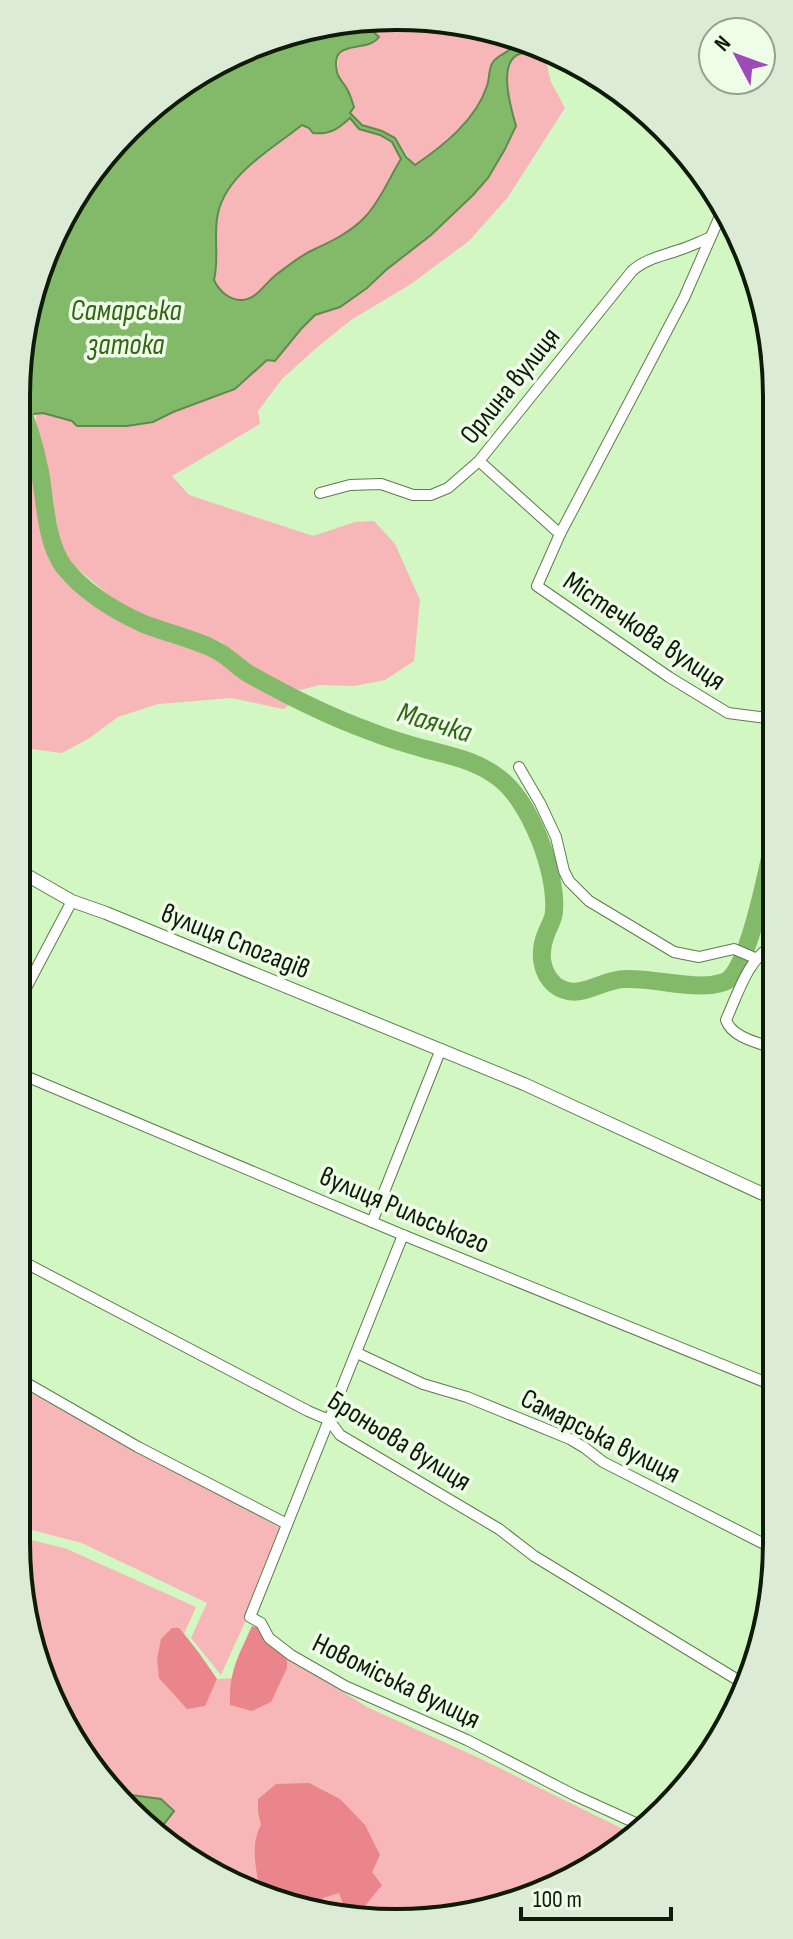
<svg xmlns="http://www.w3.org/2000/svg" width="793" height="1939" viewBox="0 0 793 1939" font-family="'Sofia Sans Condensed',sans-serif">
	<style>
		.green { fill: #f7b6b8 }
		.forest { fill: #ea858c }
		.water { fill: #83ba6a; stroke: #608a4d; stroke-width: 2; fill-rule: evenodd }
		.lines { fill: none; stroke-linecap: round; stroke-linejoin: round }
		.river { stroke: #83ba6a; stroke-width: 18 }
		.minor-casing { stroke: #5c7d4d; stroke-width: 12 }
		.tertiary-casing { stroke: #5c7d4d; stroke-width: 14 }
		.minor { stroke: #fff; stroke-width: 10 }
		.tertiary { stroke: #fff; stroke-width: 12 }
		.labels { text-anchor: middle; stroke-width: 7; stroke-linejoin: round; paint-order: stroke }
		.street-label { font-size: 28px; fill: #0e1b08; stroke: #eefde8 }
		.water-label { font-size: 30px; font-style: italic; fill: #336515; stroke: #eefde8 }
		.rim { fill: none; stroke: #0e1b08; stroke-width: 4 }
	</style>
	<rect width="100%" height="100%" fill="#d2f7c2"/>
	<g class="green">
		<path d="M371,17l133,17 9,12c-4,5 -10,7 -15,11 -9,9 -7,19 -11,30 -12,34 -44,58 -72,78 -9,-9 -14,-23 -24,-29 -13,-9 -28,-8 -38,-20 -9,-11 -23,-55 -11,-66 6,-5 17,-4 24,-4l9,-13 -15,-12z"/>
		<path d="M528,52l14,3 4,6 5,21 14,26 -57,89 -39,44 -58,43 -60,36 -37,30 -32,29 -24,32 2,13 -88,52 17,19 124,41 42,-14 19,-1 21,23 25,56 -6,61 -29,19 -31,6 -35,-1 -18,5 -19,-5 -40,-21 -20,-22 -31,-9 -62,-24 -20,-14 -36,-30 -15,-22 -1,-20 -21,-79v-29l7,-2 29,8 81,1 20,-10 62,-23 32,-29 9,1 25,-32 14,-14 25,-8 27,-19 19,-18 45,-35 42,-40 15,-17 28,-52c-5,-15 -17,-59 -1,-71 3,-1 10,-2 13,-3z"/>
		<path d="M350,118l9,11 21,6 12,7 9,17c-13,19 -20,41 -36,58 -15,15 -33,24 -52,33 -13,5 -25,16 -36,24 -12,9 -19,24 -34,26 -13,1 -24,-9 -30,-20l3,-8v-53l6,-20 17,-25 64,-49 6,3 33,-2z"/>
		<path d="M16,419c11,22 17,47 21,71 4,24 5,49 15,72 11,24 56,54 81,65 18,8 40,9 59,17 36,16 65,43 101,59l-10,6 -52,-11 -73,6 -40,13 -30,22 -26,14 -46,-6z"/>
		<path d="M16,1385l270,146 -65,144 -30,-37 16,-35 -125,-60 -66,-17z"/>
		<path d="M16,1536l51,13 129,58 -12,27 33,45 18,-1 18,-43 114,72 110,50 154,76 -44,39 -116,44 -125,4 -139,-48 -47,-38 1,-6 13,-17 -12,-12 -31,-4 -27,-13 -68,-117z"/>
	</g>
	<g class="forest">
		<path d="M252,1626l7,2 28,32v8l-16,34 -19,9 -22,-6c-1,-34 8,-48 22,-79z"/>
		<path d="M172,1628h7c14,16 26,33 38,51l-12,27 -18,3 -28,-31 -2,-19 4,-20z"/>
		<path d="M309,1783l31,16 25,26 15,30 -8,17 10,13 -21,26 -12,2 -6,-9 -4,-11 -16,5 -8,11 -55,-19c-4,-20 -10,-46 1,-65l-3,-13v-13l18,-15z"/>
	</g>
	<g class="water">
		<path d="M360,20l19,17c-12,17 -50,0 -42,35 1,6 7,11 10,17 3,5 5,12 7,18l-4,6 12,12 20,6 13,7 11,19 9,8c28,-19 61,-45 72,-79 3,-8 1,-17 6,-24 5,-7 14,-9 20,-15l-9,-13 14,2 46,22 -18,3c-5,-7 -13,-9 -22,-8 -29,3 -13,56 -8,73l-11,23 -17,29 -15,17 -42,40 -45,35 -19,18 -27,19 -25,8 -14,14 -26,32 -8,-1 -32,29 -62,23 -20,10 -26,4h-50l-5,-5 -29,-8 -27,3v-20l20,-121 74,-129 118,-91zM350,118l9,11 21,6 12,7 9,17c-12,19 -20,41 -36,58 -14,15 -33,24 -52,33 -12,5 -25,16 -36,24 -12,9 -19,24 -34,26 -13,1 -24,-9 -29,-20 5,-20 0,-41 3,-61 5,-43 55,-70 85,-94l7,3 4,5c17,2 25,-4 37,-15z"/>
		<path d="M104,1782l27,13 30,4 13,12 -13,17 -1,6 -50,-41z"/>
	</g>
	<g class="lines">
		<path class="river" d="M16,395c11,25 19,51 24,77 5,29 6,71 24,95 20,25 51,44 80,57 23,9 47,14 70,25 13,6 23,18 35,25 39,22 81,43 123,58 17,7 35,12 53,17 26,7 51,11 74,29 31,23 58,94 55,133 0,8 -5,15 -8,23 -7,17 -6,38 9,51 23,18 46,-6 70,-6 29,-1 58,9 86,6 6,-1 13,-2 17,-5 22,-17 41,-117 47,-146"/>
		<defs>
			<g id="minor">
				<path d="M724,207l-40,91 -124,236 -23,52 132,91 59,36 47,6"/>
				<path d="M479,461l81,73"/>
				<path d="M320,493l30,-8 31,-1 32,11h18l17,-7 31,-27 153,-190c13,-12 30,-15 47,-21 10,-3 20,-8 30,-12"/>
				<path d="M519,767l21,36 16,34 8,34 5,10 20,20 85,51 25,5 35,-8 21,9"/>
				<path d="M775,945c-26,10 -38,51 -49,75 6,18 34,23 50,29"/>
				<path d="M16,1014l10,-26 46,-87"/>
				<path d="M16,1072l387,163 374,152"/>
				<path d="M372,1222l69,-173"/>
				<path d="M403,1235l-153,382 11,6 8,15 22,17 54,31 122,54 107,55 66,30"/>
				<path d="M16,1258l292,153 21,9 11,15 159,94 35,27 212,129"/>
				<path d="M357,1353l66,31 44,13 103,42 15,9 18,14 173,88"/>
				<path d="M16,1377l122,70 149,77"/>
			</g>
			<path id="tertiary" d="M16,869l56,32 34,12 418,171 252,116"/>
		</defs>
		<use href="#minor" class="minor-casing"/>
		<use href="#tertiary" class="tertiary-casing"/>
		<use href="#minor" class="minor"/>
		<use href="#tertiary" class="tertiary"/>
	</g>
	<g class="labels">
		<g class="street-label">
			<text transform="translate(509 385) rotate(-51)" y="10">Орлина вулиця</text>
			<text transform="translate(645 630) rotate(34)" y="10">Містечкова вулиця</text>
			<text transform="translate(236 940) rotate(22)" y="10">вулиця Спогадів</text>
			<text transform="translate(405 1209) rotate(23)" y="10">вулиця Рильського</text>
			<text transform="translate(601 1435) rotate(27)" y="10">Самарська вулиця</text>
			<text transform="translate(400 1440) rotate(32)" y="10">Броньова вулиця</text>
			<text transform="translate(397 1680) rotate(26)" y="10">Новоміська вулиця</text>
		</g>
		<g class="water-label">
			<text x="126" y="320">Самарська<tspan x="126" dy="34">затока</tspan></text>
			<text transform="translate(435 722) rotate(17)" y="10">Маячка</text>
		</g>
	</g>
	<path d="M0 0H793V1939H0ZM396 30H397A366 366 0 0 1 763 396V1543A366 366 0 0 1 397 1909H396A366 366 0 0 1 30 1543V396A366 366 0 0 1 396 30Z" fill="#dcebd6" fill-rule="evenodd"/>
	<path class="rim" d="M396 30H397A366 366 0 0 1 763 396V1543A366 366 0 0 1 397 1909H396A366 366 0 0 1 30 1543V396A366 366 0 0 1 396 30Z"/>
	<g transform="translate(737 56) rotate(311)"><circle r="38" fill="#eefde8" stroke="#94a38e" stroke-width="2"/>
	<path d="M0-6L14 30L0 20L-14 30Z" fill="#9e4bba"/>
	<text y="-12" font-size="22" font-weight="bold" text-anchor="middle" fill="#0e1b08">N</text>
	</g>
	<path d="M521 1907v12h150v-12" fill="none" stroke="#0e1b08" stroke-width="4"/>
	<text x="533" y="1907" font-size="24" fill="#0e1b08" stroke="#eefde8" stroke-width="6" paint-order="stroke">100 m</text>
</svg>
